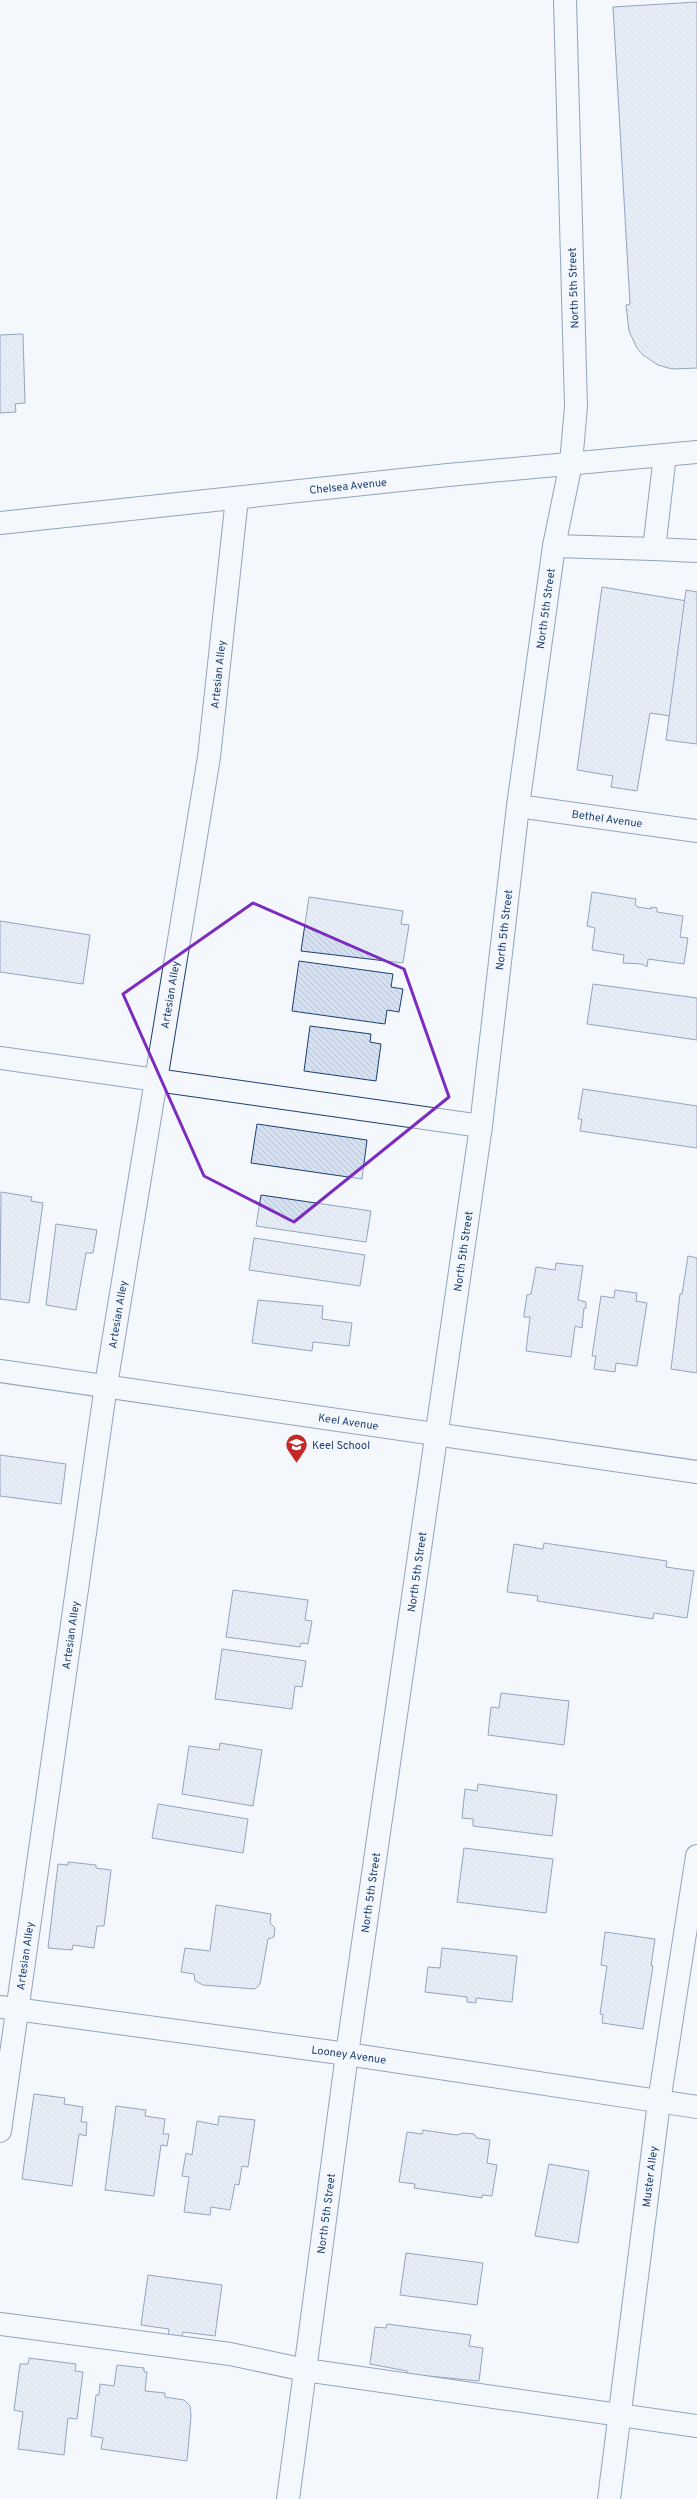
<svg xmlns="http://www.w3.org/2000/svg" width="697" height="2499" viewBox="0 0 697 2499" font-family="Overpass,sans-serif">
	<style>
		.building { fill: url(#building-back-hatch); stroke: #1d3f73 }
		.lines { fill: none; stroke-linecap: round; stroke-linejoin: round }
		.minor-casing { stroke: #1d3f73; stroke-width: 24 }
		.major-casing { stroke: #1d3f73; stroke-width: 24 }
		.minor { stroke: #f4f7fb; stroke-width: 22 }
		.major { stroke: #f4f7fb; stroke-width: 22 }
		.marked { fill: none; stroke: #7b2cbf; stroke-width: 3; stroke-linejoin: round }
		.labels { text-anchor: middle; stroke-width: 3; stroke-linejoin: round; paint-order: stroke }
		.street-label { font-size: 11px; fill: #1d3f73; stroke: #f4f7fb }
		.poi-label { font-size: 11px; fill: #1d3f73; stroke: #f4f7fb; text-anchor: start }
	</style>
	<defs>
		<pattern id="building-back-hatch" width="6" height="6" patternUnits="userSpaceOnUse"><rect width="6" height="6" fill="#d5e0f0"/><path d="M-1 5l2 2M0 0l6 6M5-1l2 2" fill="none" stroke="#b6c1d1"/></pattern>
	</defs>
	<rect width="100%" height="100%" fill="#f4f7fb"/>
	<g class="building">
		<path d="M697,2v366l-25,1 -14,-4 -15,-10 -6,-7 -8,-17 -3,-26 4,-1 -17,-297z"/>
		<path d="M23,334l2,69 -10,1 1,8 -16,1v-78z"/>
		<path d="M602,587l85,14 -17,115 -20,-3 -13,78 -26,-4 2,-11 -36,-6z"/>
		<path d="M686,590l11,2v152l-31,-4z"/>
		<path d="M592,892l44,7 -1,6 3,2 13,2v-2l6,1v4l26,4 -3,21 8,1 -4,26 -36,-5 -1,8 -5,-3 -19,-1 1,-8 -32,-5 3,-22 -8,-2z"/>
		<path d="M309,897l94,14 -2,13 8,1 -6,38 -102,-12z"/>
		<path d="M0,921l90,14 -7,49 -83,-12z"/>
		<path d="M299,961l94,13 -2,13 12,2 -4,23 -12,-2 -2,14 -93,-13z"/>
		<path d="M593,984l104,14v42l-110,-16z"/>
		<path d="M310,1026l61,8 -1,8 11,2 -5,37 -72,-10z"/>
		<path d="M583,1089l114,17v42l-117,-17 2,-12h-4z"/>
		<path d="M257,1124l110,16 -5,39 -111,-16z"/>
		<path d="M1,1192l31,5 -1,4 12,2 -14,100 -29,-4z"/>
		<path d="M261,1195l110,16 -5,31 -110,-16z"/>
		<path d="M56,1224l41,6 -4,23h-7l-10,57 -30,-5z"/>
		<path d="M254,1238l111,17 -5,31 -111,-16z"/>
		<path d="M688,1256l9,2v115l-26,-4 9,-75h2z"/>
		<path d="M556,1263l27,3 -5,34 8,2v6h-2l-2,20 -7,-2 -4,31 -45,-6 4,-34h-6v-2l3,-20 4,-1 5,-27 19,3z"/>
		<path d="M615,1290l22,3 -1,8 11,2 -10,63 -21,-3 -1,9 -21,-3 2,-13h-4l9,-60 13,2z"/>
		<path d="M258,1300l65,6 -1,13 30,4 -3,23 -36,-4 -1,9 -60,-8z"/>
		<path d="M0,1455l66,9 -5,40 -61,-8z"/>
		<path d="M544,1543l123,18 -1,6 28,4 -7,47 -33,-5 -1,6 -116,-18 1,-5 -31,-4 7,-48 29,5z"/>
		<path d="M233,1590l75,10 -3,20 7,1 -4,23 -7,-1 -1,4 -74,-10z"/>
		<path d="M222,1649l84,12 -4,26 -7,-1 -3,23 -77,-10z"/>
		<path d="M501,1693l68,8 -5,44 -76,-10 3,-28 8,1z"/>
		<path d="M220,1743l42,7 -9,56 -71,-12 7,-48 30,4z"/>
		<path d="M478,1784l79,11 -5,41 -79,-10v-7l-11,-1 3,-29 12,2z"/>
		<path d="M158,1804l90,15 -5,34 -91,-15z"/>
		<path d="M464,1848l89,11 -7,54 -89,-11z"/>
		<path d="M68,1862l28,3v3l15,2 -7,56h-7l-3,22 -21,-3 -1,5 -24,-2 10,-84 10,1z"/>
		<path d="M216,1905l55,9 -1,9 5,5 -1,9 -6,2 -8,45 -5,5 -52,-4 -8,-4 -1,-7 -13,-2 4,-24 25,3z"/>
		<path d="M605,1932l50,7 -4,27h2l-10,63 -41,-6 1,-8 -3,-1 7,-48 -6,-1z"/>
		<path d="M442,1948l75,8 -5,46 -36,-4v5l-9,-1v-5l-42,-5 3,-25 12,1z"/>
		<path d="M34,2094l31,4 -1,6 19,3 -2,15h6l-1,14 -7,-2 -7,52 -50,-7z"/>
		<path d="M116,2106l30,4 -1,6 20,3 -2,15h6l-2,12 -6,-1 -7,51 -49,-6z"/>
		<path d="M219,2116l36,4 -7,47 -6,-1 -3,19 -4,-1 -5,26 -19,-3 -1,8 -26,-3 5,-35 -7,-1 4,-23 6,2 5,-34 21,4z"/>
		<path d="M423,2130l34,5 6,-2 11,1 3,4 13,2 -3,23 10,2 -5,31 -10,-1v3l-68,-10 1,-4 -16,-2 8,-50 15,2z"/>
		<path d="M549,2164l40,7 -11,72 -43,-7z"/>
		<path d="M406,2253l77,10 -6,42 -77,-10z"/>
		<path d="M148,2275l74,10 -7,51 -32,-4 -1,6 -14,-2 1,-7 -28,-4z"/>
		<path d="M387,2324l84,11 -2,11 14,2 -4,33 -72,-7v-3l-37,-7 5,-37 11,1z"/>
		<path d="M29,2358l47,6 -1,7 8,1 -6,47 -9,-1 -4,37 -46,-6 5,-37 -9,-2 6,-46h8z"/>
		<path d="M117,2365l27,3v4h3l-2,19 20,2v4l19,3 6,6 1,10 -4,45 -86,-12 2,-11 -12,-2 5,-41h3l1,-11 14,2z"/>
	</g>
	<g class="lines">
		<defs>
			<g id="minor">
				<path d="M554,546l100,3 11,-94"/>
				<path d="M654,549l43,2"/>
				<path id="s1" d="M518,806l179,25"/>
				<path d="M0,1058l481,68"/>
				<path id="s2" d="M0,1371l697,101"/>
				<path id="s3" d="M0,2007l347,47 350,53"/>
				<path id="s4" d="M0,2131l106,-746 103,-628 28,-259"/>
				<path d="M0,2324l230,30 75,16 392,56"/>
				<path id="s5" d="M288,2499l59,-445 134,-928 37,-320 36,-260 17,-83 5,-56 -11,-407"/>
				<path id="s6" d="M609,2499l50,-397 38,-246"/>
			</g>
			<g id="major">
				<path id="s7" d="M0,523l448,-48 249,-23"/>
			</g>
		</defs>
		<use href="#minor" class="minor-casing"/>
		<use href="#major" class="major-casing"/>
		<use href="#minor" class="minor"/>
		<use href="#major" class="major"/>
	</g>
	<path d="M0 0H697V2499H0ZM253,903l151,66 45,128 -155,125 -90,-46 -81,-182z" fill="#f4f7fb" fill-opacity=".55" fill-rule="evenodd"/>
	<path class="marked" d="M253,903l151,66 45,128 -155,125 -90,-46 -81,-182z"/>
	<defs>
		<symbol id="school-pin" viewBox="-11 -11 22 30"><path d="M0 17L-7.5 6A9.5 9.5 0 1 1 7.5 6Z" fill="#c62828" stroke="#f4f7fb"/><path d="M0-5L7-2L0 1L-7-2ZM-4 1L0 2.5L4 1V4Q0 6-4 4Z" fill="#fff"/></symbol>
	</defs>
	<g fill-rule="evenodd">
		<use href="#school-pin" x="284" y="1432" width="25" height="34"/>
	</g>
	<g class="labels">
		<g class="street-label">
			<text transform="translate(573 288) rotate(-92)" y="4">North 5th Street</text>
			<text dy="4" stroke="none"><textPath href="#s7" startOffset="350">Chelsea Avenue</textPath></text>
			<text dy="4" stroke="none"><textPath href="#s5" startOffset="1908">North 5th Street</textPath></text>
			<text dy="4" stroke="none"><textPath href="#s4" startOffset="1473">Artesian Alley</textPath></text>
			<text dy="4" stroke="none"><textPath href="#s1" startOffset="90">Bethel Avenue</textPath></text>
			<text dy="4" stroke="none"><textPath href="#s5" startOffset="1584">North 5th Street</textPath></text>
			<text dy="4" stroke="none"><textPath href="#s4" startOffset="1149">Artesian Alley</textPath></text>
			<text dy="4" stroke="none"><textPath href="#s5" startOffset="1260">North 5th Street</textPath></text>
			<text dy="4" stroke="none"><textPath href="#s4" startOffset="825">Artesian Alley</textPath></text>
			<text dy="4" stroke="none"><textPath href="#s2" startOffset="352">Keel Avenue</textPath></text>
			<text dy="4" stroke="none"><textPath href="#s5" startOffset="936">North 5th Street</textPath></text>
			<text dy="4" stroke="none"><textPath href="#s4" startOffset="501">Artesian Alley</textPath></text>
			<text dy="4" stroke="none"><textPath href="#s5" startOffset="612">North 5th Street</textPath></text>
			<text dy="4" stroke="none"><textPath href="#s4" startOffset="177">Artesian Alley</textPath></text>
			<text dy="4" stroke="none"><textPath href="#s3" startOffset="352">Looney Avenue</textPath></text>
			<text dy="4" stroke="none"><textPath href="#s6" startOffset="325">Muster Alley</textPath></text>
			<text dy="4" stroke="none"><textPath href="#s5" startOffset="288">North 5th Street</textPath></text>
		</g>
		<g class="poi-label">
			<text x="312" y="1449">Keel School</text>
		</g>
	</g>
</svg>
